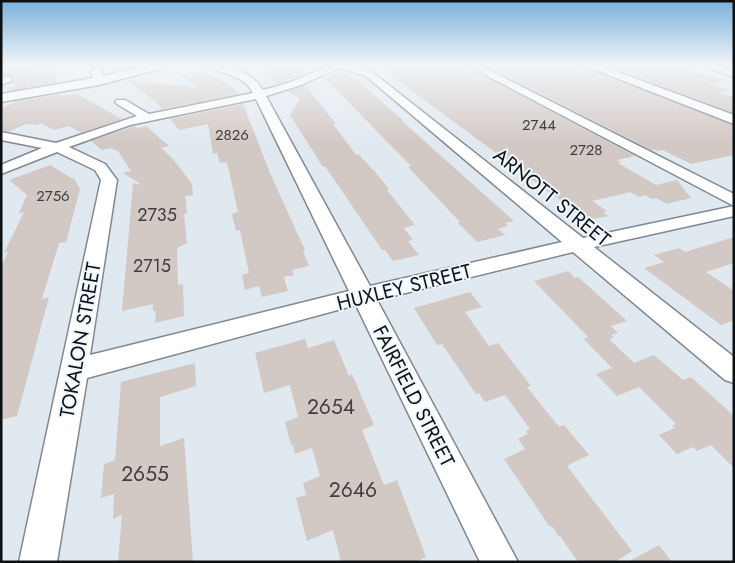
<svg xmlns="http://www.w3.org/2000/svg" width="735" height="563" viewBox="0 0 735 563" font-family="Jost,sans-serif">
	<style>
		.building { fill: #d2c8c4 }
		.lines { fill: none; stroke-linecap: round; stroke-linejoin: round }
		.minor-casing { stroke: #81888e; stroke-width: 3 }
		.major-casing { stroke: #81888e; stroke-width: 3 }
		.minor { fill: #fff; fill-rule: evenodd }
		.major { fill: #fff; fill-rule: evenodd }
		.labels { text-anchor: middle; stroke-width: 4; stroke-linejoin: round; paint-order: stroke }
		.far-number-label { font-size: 15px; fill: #3f3f3f }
		.number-label { font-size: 18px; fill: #3f3f3f }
		.street-label { font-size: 20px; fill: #0e1113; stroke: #eef7fd }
		.near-number-label { font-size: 21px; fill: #3f3f3f }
	</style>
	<rect width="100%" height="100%" fill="#e1e9f0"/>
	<g class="building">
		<path d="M377,65h88l170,91 -18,4 4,2 -3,1 38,22 21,-5 14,18 -24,6 -11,-6 -4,1 -7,-4 -6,2 -9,-5 -38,9 15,10 -4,1 5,4 -21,4z"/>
		<path d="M484,65h29l6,3 23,-3h39l153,61v29l-43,9 -28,-14 -5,1 -6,-2 3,3z"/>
		<path d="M605,65h60l63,15 -19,4 21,6 -11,2 15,5v16z"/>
		<path d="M294,66l13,7 -29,11 -18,-12z"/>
		<path d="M1,67l53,5 3,10 -47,9 -4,-3 10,-2 -4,-3 1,-7 -12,-1z"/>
		<path d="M206,71l31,20 1,3 -76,15 -8,-9 -28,-20 73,8 -18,-13z"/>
		<path d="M343,71l5,2 56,48h-2l112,100 -9,2 3,3 -10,3 7,6 -28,7 -19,-19 2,-1 -52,-55 3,-1 -87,-89z"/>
		<path d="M305,85l31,39h-3l23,31 2,-1 18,19 13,16 -2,1 28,35 -11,3 9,12 -5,1 11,14 -26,6 -8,-11h-3l-57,-84 -2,1 -33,-52 10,-16 -12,-8z"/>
		<path d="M61,94l1,2 15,-2 45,25 -41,14 -12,-7 -15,4 -13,-7 -4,2 -11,-1 -18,8 -7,-2v-22l17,-7z"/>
		<path d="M243,104l27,69 35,77 -2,1 6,15 -17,4 2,5 -10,2 4,14 -26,6 -3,-11 -14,4 -3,-15 7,-2 -9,-43 -4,1 -4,-17 6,-2 -11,-50 -7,1 -3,-10 -4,1 -5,-30 -29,6 -9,-11z"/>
		<path d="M134,126l3,2 9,-2 23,20 -8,2 12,11 19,25 1,11 -8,1 2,18h-3l3,29 -10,5 1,37 5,-1 1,32 -29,7 1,-12h-3v-7l-31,7 11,-128 9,2 -19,-12 8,-2 -13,-20 -8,-3 -8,2 -11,-9z"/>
		<path d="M50,165l21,13h3l6,11 -14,53 -7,1 -17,56 7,-2 -32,119 -16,4v-153l7,-15 -4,1 20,-41 -5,1 8,-18 -18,-15z"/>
		<path d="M734,237v26l-28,9 28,19v29l-13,5 -77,-57 20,-6 -10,-7 25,-7 6,4z"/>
		<path d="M568,271l7,7 3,-1 49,44 -16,5 7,7 -7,2 3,2 -5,2 25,24 20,-8 29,25 8,-3 43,39v52l-23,-23 -14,6 -4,-4 -16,7 -18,-19 16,-7 -3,-2 4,-2 -37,-37 -22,9 -21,-22 16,-6 -28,-29 4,-2 -54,-56z"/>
		<path d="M470,292l12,15 -17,5 24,34 9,-3 33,43 -4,1 32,40 5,-2 25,30 -22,11 65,85 -17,11h-37l-18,-26 -1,1 -7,-11 -2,1 -46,-68 21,-10 -7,-10 10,-5 -2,-3 4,-2 -25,-34 -20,7 -6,-9 -3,1 -34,-50 -5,1 -23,-37z"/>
		<path d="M305,339l3,9 26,-8 15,36 3,-2 22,51 -12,5 22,55 13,-5 29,77 -10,5h-75l-8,-32 -26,11 -11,-43 10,-3 -3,-12 17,-7 -8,-28 -17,6 -2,-9h-2l-6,-23 13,-5 -8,-32 -26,8 -9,-40z"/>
		<path d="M195,363l1,23 -36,11v49l24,-8 9,124h-75l4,-47 -9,4 1,-25 -13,4 3,-34 11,-4 6,-78z"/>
		<path d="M659,545l13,17h-44z"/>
	</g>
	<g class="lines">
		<defs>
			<g id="minor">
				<path d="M96,65h9l-4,7 3,9 -1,2 -4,1 -5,-3 -3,-9z"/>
				<path d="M209,65c20,0 43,7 54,25 10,-3 20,-5 30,-9 32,-12 43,-25 79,-9l211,166 151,-32 -267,-141h12l255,129v22l-140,31 140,110v26l-9,-3 -152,-128 -188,46 -8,2 141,262h-38l-124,-257 -269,73 -30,184h-38l82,-382 -6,-10 -38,-18 -56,22v-9l41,-17 -41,-8v-8l55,11 81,-27 -20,-12 -2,-2 2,-2h8l24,14 104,-21c-9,-19 -30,-17 -44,-28zM339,68l27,8 196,166 -192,44 -104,-190 35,-11zM256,99l93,192 -259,64 27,-175 -12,-16 -36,-17 61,-22z"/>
				<path d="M699,65h15l20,6v6z"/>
				<path d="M8,76l3,1v4l-10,4v-7z"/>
			</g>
			<g id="major">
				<path d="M148,65h20l-1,2 -68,18 -98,17v-8l98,-17z"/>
				<path d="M583,65h16l135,50v9z"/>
			</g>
		</defs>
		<use href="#minor" class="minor-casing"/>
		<use href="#major" class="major-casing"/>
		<use href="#minor" class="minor"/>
		<use href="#major" class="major"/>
	</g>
	<linearGradient id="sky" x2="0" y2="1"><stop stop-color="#79b0db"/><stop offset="0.45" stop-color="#f2f5f8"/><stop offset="1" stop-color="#f2f5f8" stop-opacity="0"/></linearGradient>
	<rect width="735" height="144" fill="url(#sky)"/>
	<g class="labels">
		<g class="far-number-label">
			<text x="539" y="130">2744</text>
			<text x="232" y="140">2826</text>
			<text x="586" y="155">2728</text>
			<text x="53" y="201">2756</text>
		</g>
		<g class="number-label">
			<text x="157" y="221">2735</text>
			<text x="152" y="272">2715</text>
		</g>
		<g class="street-label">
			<text transform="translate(552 197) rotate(39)" y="7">ARNOTT STREET</text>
			<text transform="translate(404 287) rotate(-14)" y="7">HUXLEY STREET</text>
			<text transform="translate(80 340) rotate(-80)" y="7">TOKALON STREET</text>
			<text transform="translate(414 396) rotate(63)" y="7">FAIRFIELD STREET</text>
		</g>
		<g class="near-number-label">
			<text x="331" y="414">2654</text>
			<text x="145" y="481">2655</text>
			<text x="353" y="497">2646</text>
		</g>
	</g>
	<rect width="735" height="563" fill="none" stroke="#0e1113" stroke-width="5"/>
</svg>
